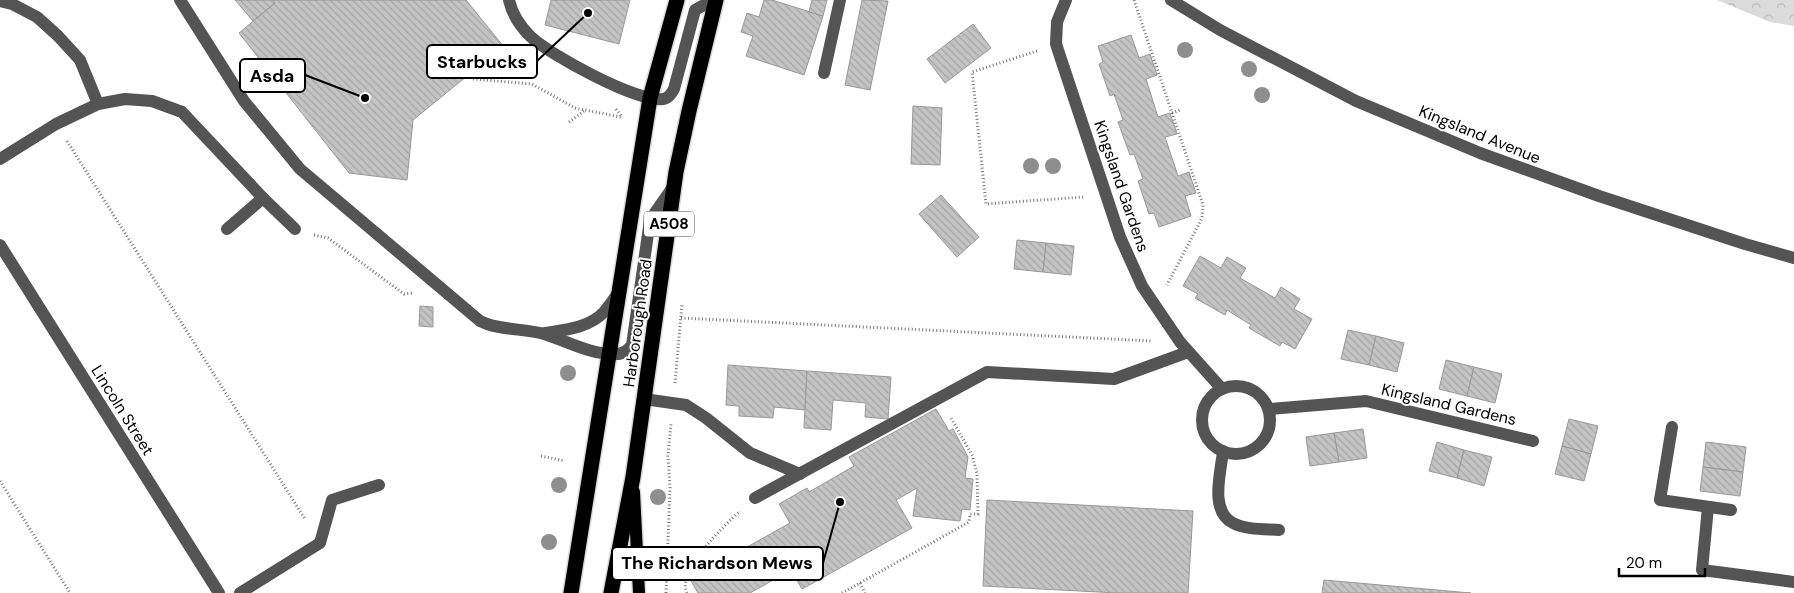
<svg xmlns="http://www.w3.org/2000/svg" width="1794" height="593" viewBox="0 0 1794 593" font-family="'DM Sans',sans-serif">
	<style>
		.forest { fill: url(#forest-crowns) }
		.building { fill: url(#building-back-hatch); stroke: #989898 }
		.lines { fill: none; stroke-linecap: round; stroke-linejoin: round }
		.major-casing { stroke: #dbdbdb; stroke-width: 15 }
		.highway-casing { stroke: #dbdbdb; stroke-width: 18 }
		.path { stroke: #767676; stroke-width: 3; stroke-dasharray: 1 2.5; stroke-linecap: butt }
		.minor { stroke: #545454; stroke-width: 12 }
		.major { stroke: #000; stroke-width: 12 }
		.highway { stroke: #000; stroke-width: 15 }
		.tree { fill: #8e8e8e }
		.labels { text-anchor: middle; stroke-width: 4; stroke-linejoin: round; paint-order: stroke }
		.shield { fill: #fff; stroke: #4c4c4c; stroke-width: 1 }
		.shield-label { font-size: 15px; font-weight: bold; fill: #000 }
		.street-label { font-size: 16px; fill: #000; stroke: #fff }
		.leader { fill: none; stroke: #000; stroke-width: 2 }
		.callout-dot { fill: #000; stroke: #fff; stroke-width: 2 }
		.callout { fill: #fff; stroke: #000; stroke-width: 2 }
		.callout-label { font-size: 18px; text-anchor: middle; font-weight: bold; fill: #000 }
	</style>
	<defs>
		<pattern id="forest-crowns" width="20" height="18" patternUnits="userSpaceOnUse" patternTransform="scale(1.25)"><rect width="20" height="18" fill="#dbdbdb"/><path d="M2 6a3 3 0 1 1 6 0M12 15a3 3 0 1 1 6 0" fill="none" stroke="#bababa"/></pattern>
		<pattern id="building-back-hatch" width="6" height="6" patternUnits="userSpaceOnUse" patternTransform="scale(1.25)"><rect width="6" height="6" fill="#c4c4c4"/><path d="M-1 5l2 2M0 0l6 6M5-1l2 2" fill="none" stroke="#a7a7a7"/></pattern>
	</defs>
	<rect width="100%" height="100%" fill="#fff"/>
	<path class="forest" d="M1717,0h77v26l-24,-4z"/>
	<g class="building">
		<path d="M235,0h38l2,3 -22,18z"/>
		<path d="M273,0h193l42,52 -28,22 -8,-2 -59,48 -6,60 -58,-7 -110,-140 36,-30z"/>
		<path d="M551,0h79l-11,44 -74,-19z"/>
		<path d="M764,0h8l51,16 -19,59 -58,-19 7,-20 -12,-4 6,-19 12,4z"/>
		<path d="M812,0h15l-4,16 -14,-4z"/>
		<path d="M862,0l26,1 -18,89 -25,-5z"/>
		<path d="M973,24l18,24 -46,35 -18,-24z"/>
		<path d="M1131,35l8,23 11,-4 7,21 -11,4 12,38 12,-4 7,21 -12,3 13,39 11,-4 7,21 -11,3 6,20 -32,11 -5,-14 -5,1 -11,-33 5,-2 -9,-25 -4,1 -12,-33 5,-2 -9,-26 -4,2 -11,-32 4,-2 -5,-16z"/>
		<path d="M913,106l29,2 -2,57 -29,-1z"/>
		<path d="M941,195l38,42 -22,20 -38,-43z"/>
		<path d="M1017,240l29,3 -3,29 -29,-3z"/>
		<path d="M1046,243l28,3 -3,29 -28,-3z"/>
		<path d="M1200,256l21,12 6,-11 19,11 -6,10 35,20 6,-11 19,12 -6,10 18,10 -17,30 -13,-7 -2,4 -31,-18 2,-3 -24,-15 -2,5 -30,-17 3,-4 -15,-8z"/>
		<path d="M420,306l13,1v20l-14,-1z"/>
		<path d="M1348,330l28,6 -7,29 -28,-6z"/>
		<path d="M1376,336l28,7 -7,29 -28,-7z"/>
		<path d="M1446,360l28,7 -7,29 -28,-7z"/>
		<path d="M728,365l79,6 -2,39 -31,-3 -1,11 -34,-2v-10l-13,-1z"/>
		<path d="M1474,367l28,7 -7,29 -28,-7z"/>
		<path d="M807,371l84,6 -3,42 -23,-2 1,-14 -33,-3 -2,30 -27,-2z"/>
		<path d="M936,409l13,22 4,-2 15,28 -3,21 8,1 -3,31 -8,-1 -2,12 -47,-5 4,-28 -21,12 16,28 -110,61 -11,-19 -41,23h-52l-8,-14 100,-56 -11,-19 28,-16 2,4 45,-26 -5,-9z"/>
		<path d="M1569,419l29,7 -7,28 -29,-8z"/>
		<path d="M1363,429l4,29 -28,4 -5,-29z"/>
		<path d="M1334,433l5,29 -29,4 -4,-29z"/>
		<path d="M1437,442l27,8 -7,28 -28,-7z"/>
		<path d="M1706,442l40,5 -3,25 -40,-5z"/>
		<path d="M1562,446l29,8 -7,27 -29,-7z"/>
		<path d="M1464,450l28,7 -8,29 -27,-8z"/>
		<path d="M1703,467l40,5 -3,24 -40,-5z"/>
		<path d="M987,500l206,11 -5,82h-70l-135,-7z"/>
		<path d="M1324,580l147,13h-149z"/>
	</g>
	<g class="lines">
		<defs>
			<path id="major" d="M634,492l5,101"/>
			<g id="highway">
				<path d="M571,593l79,-495 27,-98"/>
				<path d="M611,593l22,-116 43,-305 13,-61 27,-111"/>
			</g>
		</defs>
		<use href="#major" class="major-casing"/>
		<use href="#highway" class="highway-casing"/>
		<g class="path">
			<path d="M1134,0l69,205 -1,13 -35,67"/>
			<path d="M1037,51l-65,21 14,132 98,-7"/>
			<path d="M473,79l59,5 43,24 46,9"/>
			<path d="M616,109l6,8"/>
			<path d="M1172,113l8,-3"/>
			<path d="M569,122l15,-11"/>
			<path d="M67,141l238,378"/>
			<path d="M314,235l14,3 76,56 10,-1"/>
			<path d="M681,318l471,23"/>
			<path d="M675,383l7,-79"/>
			<path d="M541,456l24,5"/>
			<path d="M0,481l70,112"/>
			<path d="M860,583l5,10"/>
			<path d="M666,593l4,-105 -2,-32 3,-32"/>
			<path d="M687,593c-11,-22 38,-68 53,-82"/>
			<path d="M842,593l127,-71 1,-8h8l-1,-40 -5,-19 -22,-39"/>
		</g>
		<g class="minor">
			<path d="M180,0l64,101 56,68 180,152 7,3c18,6 39,5 57,10 23,7 47,21 72,20 7,0 11,-3 16,-9l18,-125 23,-33"/>
			<path d="M509,0c3,14 11,26 21,36 18,18 108,67 133,63 6,-1 8,-5 11,-10l21,-79 18,-10"/>
			<path d="M1066,0l-9,22 -1,22 64,193 22,49 38,56 42,47"/>
			<path d="M1171,0l49,30 136,71 124,52 119,43 146,48 49,14"/>
			<path d="M0,1l12,3 25,13 21,19 22,24 18,44"/>
			<path d="M824,73l16,-73"/>
			<path d="M0,159l56,-35 42,-20 27,-5 27,2 30,11 81,86 32,31"/>
			<path d="M227,229l36,-31"/>
			<path d="M0,245l219,348"/>
			<path d="M545,333c20,-3 44,-5 59,-21 5,-6 10,-13 14,-19"/>
			<circle cx="1236" cy="420" r="34"/>
			<path d="M644,399l42,6 20,13 44,35 50,21"/>
			<path d="M1269,409l97,-8 167,40"/>
			<path d="M1672,427l-12,73 71,10"/>
			<path d="M1223,451c-2,21 -14,60 10,72 13,7 32,6 46,7"/>
			<path d="M755,498l232,-126 127,7 74,-27"/>
			<path d="M1708,507l-6,63 92,12"/>
			<path d="M240,593l80,-50 12,-43 47,-15"/>
		</g>
		<use href="#major" class="major"/>
		<use href="#highway" class="highway"/>
	</g>
	<g class="tree">
		<circle cx="1185" cy="50" r="8"/>
		<circle cx="1249" cy="69" r="8"/>
		<circle cx="1262" cy="95" r="8"/>
		<circle cx="1031" cy="166" r="8"/>
		<circle cx="1053" cy="166" r="8"/>
		<circle cx="568" cy="373" r="8"/>
		<circle cx="559" cy="485" r="8"/>
		<circle cx="658" cy="497" r="8"/>
		<circle cx="549" cy="542" r="8"/>
	</g>
	<g class="labels">
		<rect class="shield" x="644" y="211.5" width="50" height="25" rx="4"/>
		<g class="shield-label">
			<text x="669" y="229">A508</text>
		</g>
		<g class="street-label">
			<text transform="translate(1480 134) rotate(22)" y="6">Kingsland Avenue</text>
			<text transform="translate(1122 186) rotate(71)" y="6">Kingsland Gardens</text>
			<text transform="translate(637 323) rotate(-82)" y="6">Harborough Road</text>
			<text transform="translate(1449 404) rotate(13)" y="6">Kingsland Gardens</text>
			<text transform="translate(123 410) rotate(58)" y="6">Lincoln Street</text>
		</g>
	</g>
	<path class="leader" d="M588 13L537 61M365 98L305 75M840 502L823 563"/>
	<g class="callout-dot">
		<circle cx="588" cy="13" r="5"/>
		<circle cx="365" cy="98" r="5"/>
		<circle cx="840" cy="502" r="5"/>
	</g>
	<g class="callout">
		<rect x="427" y="45" width="110" height="33" rx="5"/>
		<rect x="240" y="59" width="65" height="33" rx="5"/>
		<rect x="612" y="547" width="211" height="33" rx="5"/>
	</g>
	<g class="callout-label">
		<text x="482" y="68">Starbucks</text>
		<text x="272" y="82">Asda</text>
		<text x="717" y="569">The Richardson Mews</text>
	</g>
	<path d="M1619 568v8h86v-8" fill="none" stroke="#000000" stroke-width="2.5"/>
	<text x="1626" y="568" font-size="15" fill="#000000" stroke="#ffffff" stroke-width="4" paint-order="stroke">20 m</text>
</svg>
